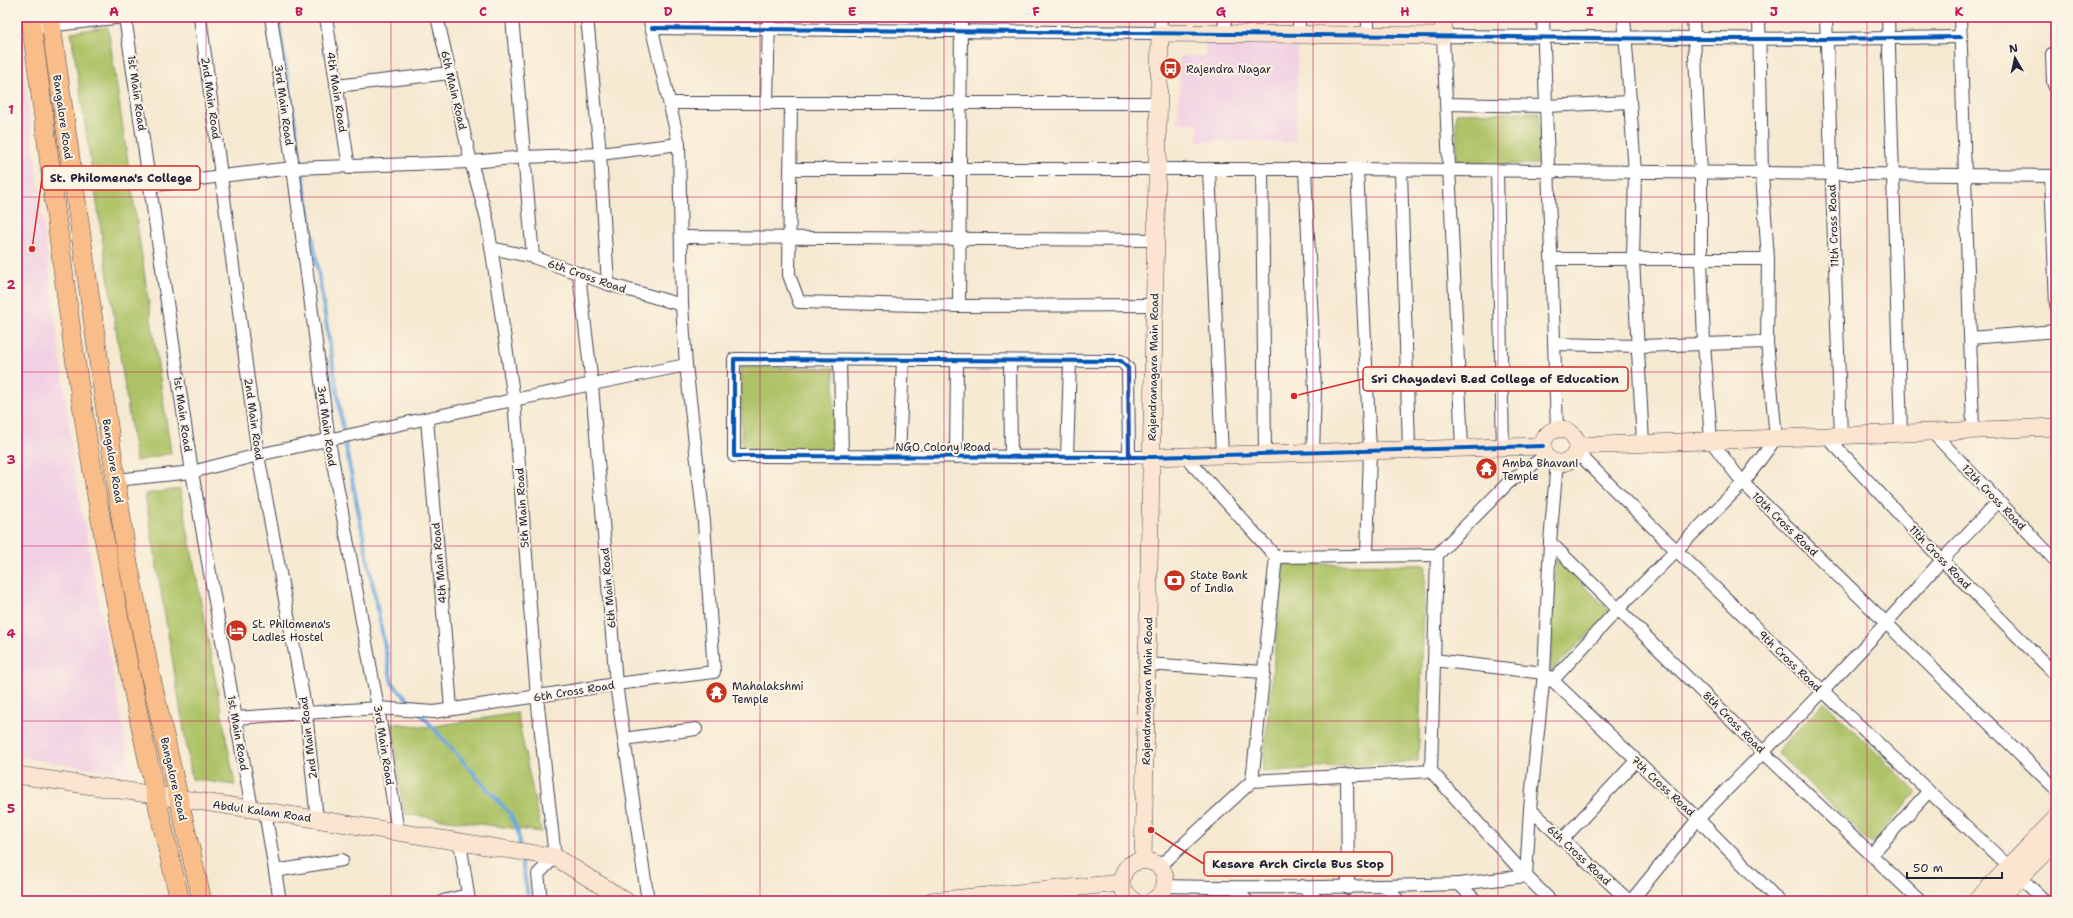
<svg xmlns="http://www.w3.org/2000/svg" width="2073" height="918" viewBox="0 0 2073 918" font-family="'Shantell Sans',sans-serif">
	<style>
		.built { fill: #f1d0e3 }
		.green { fill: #aec367; stroke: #687251 }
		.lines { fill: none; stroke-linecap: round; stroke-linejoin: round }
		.stream { stroke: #6da9de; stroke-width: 4 }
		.street-casing { stroke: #424052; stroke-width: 14 }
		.secondary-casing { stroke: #424052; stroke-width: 18 }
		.primary-casing { stroke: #424052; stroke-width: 20 }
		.street { stroke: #fff; stroke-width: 12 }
		.secondary { stroke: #fce5d0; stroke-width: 17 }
		.primary { stroke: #f8bd89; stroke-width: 19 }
		.cycleway-casing { stroke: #fcf5e5; stroke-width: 6 }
		.cycleway { stroke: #0057b8; stroke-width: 4 }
		.grid { fill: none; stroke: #c2185b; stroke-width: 1; stroke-opacity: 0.55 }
		.labels { text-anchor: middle; stroke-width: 4; stroke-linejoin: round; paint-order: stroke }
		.poi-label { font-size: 11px; fill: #22223b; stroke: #fcf5e5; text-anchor: start }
		.street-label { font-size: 11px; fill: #22223b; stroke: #fcf5e5 }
		.leader { fill: none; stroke: #d62828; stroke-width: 1.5 }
		.callout-dot { fill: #d62828; stroke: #fcf5e5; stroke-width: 1.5 }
		.callout { fill: #fcf5e5; stroke: #d62828; stroke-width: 1.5 }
		.callout-label { font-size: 12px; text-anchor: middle; font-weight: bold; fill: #22223b }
		.neatline { fill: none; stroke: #c2185b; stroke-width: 1.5 }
		.grid-label { font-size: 13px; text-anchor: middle; font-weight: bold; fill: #c2185b }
	</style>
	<rect width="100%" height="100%" fill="#fcf5e5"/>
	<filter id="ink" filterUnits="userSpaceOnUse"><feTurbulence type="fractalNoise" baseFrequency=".025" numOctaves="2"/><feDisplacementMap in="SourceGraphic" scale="8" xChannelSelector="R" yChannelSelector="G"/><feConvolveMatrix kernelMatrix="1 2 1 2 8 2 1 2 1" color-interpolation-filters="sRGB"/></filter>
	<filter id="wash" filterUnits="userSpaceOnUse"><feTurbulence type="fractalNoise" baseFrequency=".012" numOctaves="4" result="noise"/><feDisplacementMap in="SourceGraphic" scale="16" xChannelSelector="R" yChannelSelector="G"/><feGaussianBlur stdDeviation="0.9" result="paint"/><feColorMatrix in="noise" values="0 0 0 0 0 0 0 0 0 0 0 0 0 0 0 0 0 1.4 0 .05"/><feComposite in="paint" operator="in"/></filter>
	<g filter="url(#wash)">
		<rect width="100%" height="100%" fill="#f6e9d1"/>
		<g class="built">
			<path d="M17,17l59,464 56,293 -115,-17z"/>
			<path d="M1206,38l92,3 -3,102 -97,-2v-18h-20l2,-67h25z"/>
		</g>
		<g class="green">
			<path d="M108,27l63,426 -35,8 -65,-429z"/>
			<path d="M1539,112v52l-82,1 -1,-52z"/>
			<path d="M740,367l94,1v81l-92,1z"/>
			<path d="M180,489l55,296 -43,-6 -47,-285z"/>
			<path d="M1556,559l55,53 -61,61z"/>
			<path d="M1284,564l142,1 -8,196 -156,11z"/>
			<path d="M1824,702l93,90 -46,52 -94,-92z"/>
			<path d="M517,713l24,119 -137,-18 -13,-91 38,4z"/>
		</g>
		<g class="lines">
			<g class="stream">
				<path d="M278,17l68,431 46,235 25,26"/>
				<path d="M421,714l89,100 8,18 2,15"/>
				<path d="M521,856l8,45"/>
			</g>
		</g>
	</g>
	<g filter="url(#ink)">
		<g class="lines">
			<defs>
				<g id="street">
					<path d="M125,17l67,455 60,337"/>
					<path d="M200,17l58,438 48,257 11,108"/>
					<path d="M271,17l22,151 36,273 49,267 20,124"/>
					<path d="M326,17l23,151"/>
					<path d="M437,17l34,145 16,57 27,181 23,297 18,160 -17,17 3,27"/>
					<path d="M512,17l21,240"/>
					<path d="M587,17l13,137 8,130"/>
					<path d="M1368,17v18"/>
					<path d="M1543,17l14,412"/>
					<path d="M1624,17l11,155 -2,87 10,184"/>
					<path d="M1693,17l8,156v86l3,84 7,98 32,42 313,306"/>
					<path d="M1826,17l15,419"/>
					<path d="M1888,17l13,416"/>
					<path d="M1960,17l13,413"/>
					<path d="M31,28l92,-11"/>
					<path d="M652,28l508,5 1,-16"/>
					<path d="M1224,34l1,-17"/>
					<path d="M1299,34v-17"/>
					<path d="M2056,52l-4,2 1,28 3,8"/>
					<path d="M336,86l114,-13"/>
					<path d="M670,103h489"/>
					<path d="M767,103l2,-86"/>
					<path d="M791,103l-2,172 10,27 160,4 196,-1"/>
					<path d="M1447,104l99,2 84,-4"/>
					<path d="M790,169h561l705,7"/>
					<path d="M1262,169l3,285"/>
					<path d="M1305,169l10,221 -2,62"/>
					<path d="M1357,169l13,281 -3,105"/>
					<path d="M1209,170l13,285"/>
					<path d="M1401,170l8,279"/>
					<path d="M1497,171l6,276"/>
					<path d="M2051,176l5,129"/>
					<path d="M150,186l71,-10 72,-8 178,-6 53,-5 76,-3 79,-10"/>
					<path d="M681,237l475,3"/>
					<path d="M491,248l42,9 75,27 74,21"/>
					<path d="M1552,259h216"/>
					<path d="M579,274l13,111 24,299 32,217"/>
					<path d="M959,306l2,-289"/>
					<path d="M1970,338l86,-7"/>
					<path d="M1555,344l84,2 128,-4"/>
					<path d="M840,360l2,96"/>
					<path d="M1010,361l1,96"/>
					<path d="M427,419l24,289"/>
					<path d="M1932,432l124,129"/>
					<path d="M1826,436l116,124 114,115"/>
					<path d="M1462,448l-19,-412 384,3 134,-2"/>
					<path d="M1576,451c153,154 312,301 469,450"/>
					<path d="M899,456l4,-96"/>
					<path d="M1185,456l91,101 -24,224"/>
					<path d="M956,457l1,-96"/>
					<path d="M1067,457l3,-95"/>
					<path d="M1129,457l-1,-89 -7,-7 -387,-2v97l417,1"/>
					<path d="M116,480l76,-8 66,-17 226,-49 202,-41"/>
					<path d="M1550,542l214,211 156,148"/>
					<path d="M1276,557l161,-2"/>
					<path d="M1434,660l110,13"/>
					<path d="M1147,664l117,8"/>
					<path d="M1548,676l150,143 81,82"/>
					<path d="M1552,681l67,-73 124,-125 33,-45 -9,-96 1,-83 -6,-85 -3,-157"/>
					<path d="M235,718l143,-10 56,4 182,-28 98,-12 -10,-150 -18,-157 -4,-60 -3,-161 -30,-127"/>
					<path d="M624,739l72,-10"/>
					<path d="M1431,771l95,105 25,25"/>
					<path d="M1347,775l1,113"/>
					<path d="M1530,809l99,92"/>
					<path d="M265,811l15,90"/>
					<path d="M1562,840l74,-79"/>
					<path d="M460,842l9,59"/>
					<path d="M1871,855l57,-63"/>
					<path d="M1159,867l93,-86 179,-10 6,-216 71,-72 38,-28"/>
					<path d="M275,871l67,-11"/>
					<path d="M1459,884l67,-8 4,-67 14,-136 6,-131 7,-80"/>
					<path d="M1164,886c98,3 196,1 295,-2l17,17"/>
					<path d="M1302,886l16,15"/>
					<path d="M1385,886l14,15"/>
					<path d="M1235,888l12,13"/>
					<path d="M443,901l25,-6"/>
					<path d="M1631,901l67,-82 124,-127 64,-69 56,-63 56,-58"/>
				</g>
				<g id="secondary">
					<circle cx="1560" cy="446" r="17"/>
					<path d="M1577,446l479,-19"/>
					<path d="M1151,457l392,-11"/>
					<path d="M17,775l235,34 303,48 71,44"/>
					<path d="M1143,860l17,-827 283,3 1,-19"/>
					<path d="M931,901l191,-18"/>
					<path d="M1134,901l-11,-11c-9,-38 46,-38 42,-6 -1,8 -6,13 -13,17"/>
					<path d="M1976,901l80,-83"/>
					<path d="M1997,901l59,-59"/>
				</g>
				<g id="primary">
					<path d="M30,17c18,120 30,242 48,362 26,175 61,350 102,522"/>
					<path d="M50,17l76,535 23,117 53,232"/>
				</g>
			</defs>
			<use href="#street" class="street-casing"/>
			<use href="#secondary" class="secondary-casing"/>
			<use href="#primary" class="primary-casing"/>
			<use href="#street" class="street"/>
			<use href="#secondary" class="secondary"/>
			<use href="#primary" class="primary"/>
			<defs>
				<g id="cycleway">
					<path d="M652,28l1042,11h133l134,-2"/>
					<path d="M1129,457l-1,-89 -7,-7 -387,-2v97l417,1 392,-11"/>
				</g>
			</defs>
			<use href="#cycleway" class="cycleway-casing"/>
			<use href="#cycleway" class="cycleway"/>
		</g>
	</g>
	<path class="grid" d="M206,17v884M391,17v884M575,17v884M760,17v884M944,17v884M1129,17v884M1313,17v884M1498,17v884M1682,17v884M1867,17v884M17,197h2039M17,372h2039M17,546h2039M17,721h2039"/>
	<defs>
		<symbol id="bus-disc" viewBox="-11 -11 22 22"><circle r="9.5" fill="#c8321e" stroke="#fcf5e5"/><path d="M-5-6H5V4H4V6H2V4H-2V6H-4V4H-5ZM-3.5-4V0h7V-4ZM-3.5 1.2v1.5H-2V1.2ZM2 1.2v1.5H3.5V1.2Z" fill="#fff"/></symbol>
		<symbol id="temple-disc" viewBox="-11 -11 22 22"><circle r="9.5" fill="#c8321e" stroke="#fcf5e5"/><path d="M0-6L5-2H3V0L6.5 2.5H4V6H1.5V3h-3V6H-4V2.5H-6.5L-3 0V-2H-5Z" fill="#fff"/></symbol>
		<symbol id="bank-disc" viewBox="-11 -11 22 22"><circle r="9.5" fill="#c8321e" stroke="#fcf5e5"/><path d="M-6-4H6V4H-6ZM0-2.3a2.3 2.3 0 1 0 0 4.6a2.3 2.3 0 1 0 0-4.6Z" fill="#fff"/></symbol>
		<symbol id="hotel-disc" viewBox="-11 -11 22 22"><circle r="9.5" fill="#c8321e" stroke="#fcf5e5"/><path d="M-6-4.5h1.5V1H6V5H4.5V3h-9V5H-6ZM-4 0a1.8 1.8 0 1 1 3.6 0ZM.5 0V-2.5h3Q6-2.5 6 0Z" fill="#fff"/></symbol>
	</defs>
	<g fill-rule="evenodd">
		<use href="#bus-disc" x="1158" y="56" width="25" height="25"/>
		<use href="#temple-disc" x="1474" y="456" width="25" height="25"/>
		<use href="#bank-disc" x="1162" y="568" width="25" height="25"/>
		<use href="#hotel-disc" x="224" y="618" width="25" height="25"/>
		<use href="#temple-disc" x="704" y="680" width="25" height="25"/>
	</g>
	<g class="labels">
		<g class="poi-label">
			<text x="1186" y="73">Rajendra Nagar</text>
			<text x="1502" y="467">Amba Bhavani<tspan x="1502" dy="13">Temple</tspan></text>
			<text x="1190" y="579">State Bank<tspan x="1190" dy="13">of India</tspan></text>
			<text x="252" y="628">St. Philomena's<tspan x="252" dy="13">Ladies Hostel</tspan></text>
			<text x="732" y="690">Mahalakshmi<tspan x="732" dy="13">Temple</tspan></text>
		</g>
		<g class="street-label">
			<text transform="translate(454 90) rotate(77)" y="4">6th Main Road</text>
			<text transform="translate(337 92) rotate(81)" y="4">4th Main Road</text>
			<text transform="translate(137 93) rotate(82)" y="4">1st Main Road</text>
			<text transform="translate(211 98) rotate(82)" y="4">2nd Main Road</text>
			<text transform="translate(284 105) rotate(82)" y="4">3rd Main Road</text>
			<text transform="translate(63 117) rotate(82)" y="4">Bangalore Road</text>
			<text transform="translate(1833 226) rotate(-92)" y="4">11th Cross Road</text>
			<text transform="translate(587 276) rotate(19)" y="4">6th Cross Road</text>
			<text transform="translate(1153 367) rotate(-89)" y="4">Rajendranagara Main Road</text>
			<text transform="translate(183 414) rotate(82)" y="4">1st Main Road</text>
			<text transform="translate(254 419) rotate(82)" y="4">2nd Main Road</text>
			<text transform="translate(327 426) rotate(82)" y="4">3rd Main Road</text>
			<text x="943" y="451">NGO Colony Road</text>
			<text transform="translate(113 461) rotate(81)" y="4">Bangalore Road</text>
			<text transform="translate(1994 497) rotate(46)" y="4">12th Cross Road</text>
			<text transform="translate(522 508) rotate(-94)" y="4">5th Main Road</text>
			<text transform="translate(1785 524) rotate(44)" y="4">10th Cross Road</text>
			<text transform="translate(1940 557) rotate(46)" y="4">11th Cross Road</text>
			<text transform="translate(439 563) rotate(-95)" y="4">4th Main Road</text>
			<text transform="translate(608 588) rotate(-95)" y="4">6th Main Road</text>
			<text transform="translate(1790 661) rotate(44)" y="4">9th Cross Road</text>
			<text transform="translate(574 691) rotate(-9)" y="4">6th Cross Road</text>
			<text transform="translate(1147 691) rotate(-89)" y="4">Rajendranagara Main Road</text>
			<text transform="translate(1734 722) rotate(45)" y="4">8th Cross Road</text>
			<text transform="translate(238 733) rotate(80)" y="4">1st Main Road</text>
			<text transform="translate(308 738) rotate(-97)" y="4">2nd Main Road</text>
			<text transform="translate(384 745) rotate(81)" y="4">3rd Main Road</text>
			<text transform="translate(174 779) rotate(77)" y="4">Bangalore Road</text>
			<text transform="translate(1663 786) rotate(43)" y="4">7th Cross Road</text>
			<text transform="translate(262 811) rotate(8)" y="4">Abdul Kalam Road</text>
			<text transform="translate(1579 855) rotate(43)" y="4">6th Cross Road</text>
		</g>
	</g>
	<path class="leader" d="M32 249L42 178M1294 396L1363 379M1151 830L1204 864"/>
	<g class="callout-dot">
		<circle cx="32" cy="249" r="4"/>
		<circle cx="1294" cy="396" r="4"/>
		<circle cx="1151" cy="830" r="4"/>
	</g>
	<g class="callout">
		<rect x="42" y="166" width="158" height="24" rx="4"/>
		<rect x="1363" y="367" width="265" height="24" rx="4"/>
		<rect x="1204" y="852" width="188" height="24" rx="4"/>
	</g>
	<g class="callout-label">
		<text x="121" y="182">St. Philomena's College</text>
		<text x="1495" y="383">Sri Chayadevi B.ed College of Education</text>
		<text x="1298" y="868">Kesare Arch Circle Bus Stop</text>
	</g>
	<rect width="2073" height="918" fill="none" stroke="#fcf5e5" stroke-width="44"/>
	<g transform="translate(2015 58) rotate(351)" stroke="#fcf5e5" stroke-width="3" paint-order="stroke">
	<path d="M0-3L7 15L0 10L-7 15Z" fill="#22223b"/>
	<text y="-6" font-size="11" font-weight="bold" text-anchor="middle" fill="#22223b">N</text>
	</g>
	<path d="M1907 872v6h95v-6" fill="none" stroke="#22223b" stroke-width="2"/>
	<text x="1913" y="872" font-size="12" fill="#22223b" stroke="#fcf5e5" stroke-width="3" paint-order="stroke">50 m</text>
	<rect x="22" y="22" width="2029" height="874" class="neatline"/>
	<g class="grid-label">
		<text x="114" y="16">A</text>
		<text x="299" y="16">B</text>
		<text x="483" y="16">C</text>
		<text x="668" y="16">D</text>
		<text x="852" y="16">E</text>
		<text x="1036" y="16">F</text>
		<text x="1221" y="16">G</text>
		<text x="1405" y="16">H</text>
		<text x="1590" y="16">I</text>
		<text x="1774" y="16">J</text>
		<text x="1959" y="16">K</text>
		<text x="11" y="114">1</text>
		<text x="11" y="289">2</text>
		<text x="11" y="464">3</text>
		<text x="11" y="638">4</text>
		<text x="11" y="813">5</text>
	</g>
</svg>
